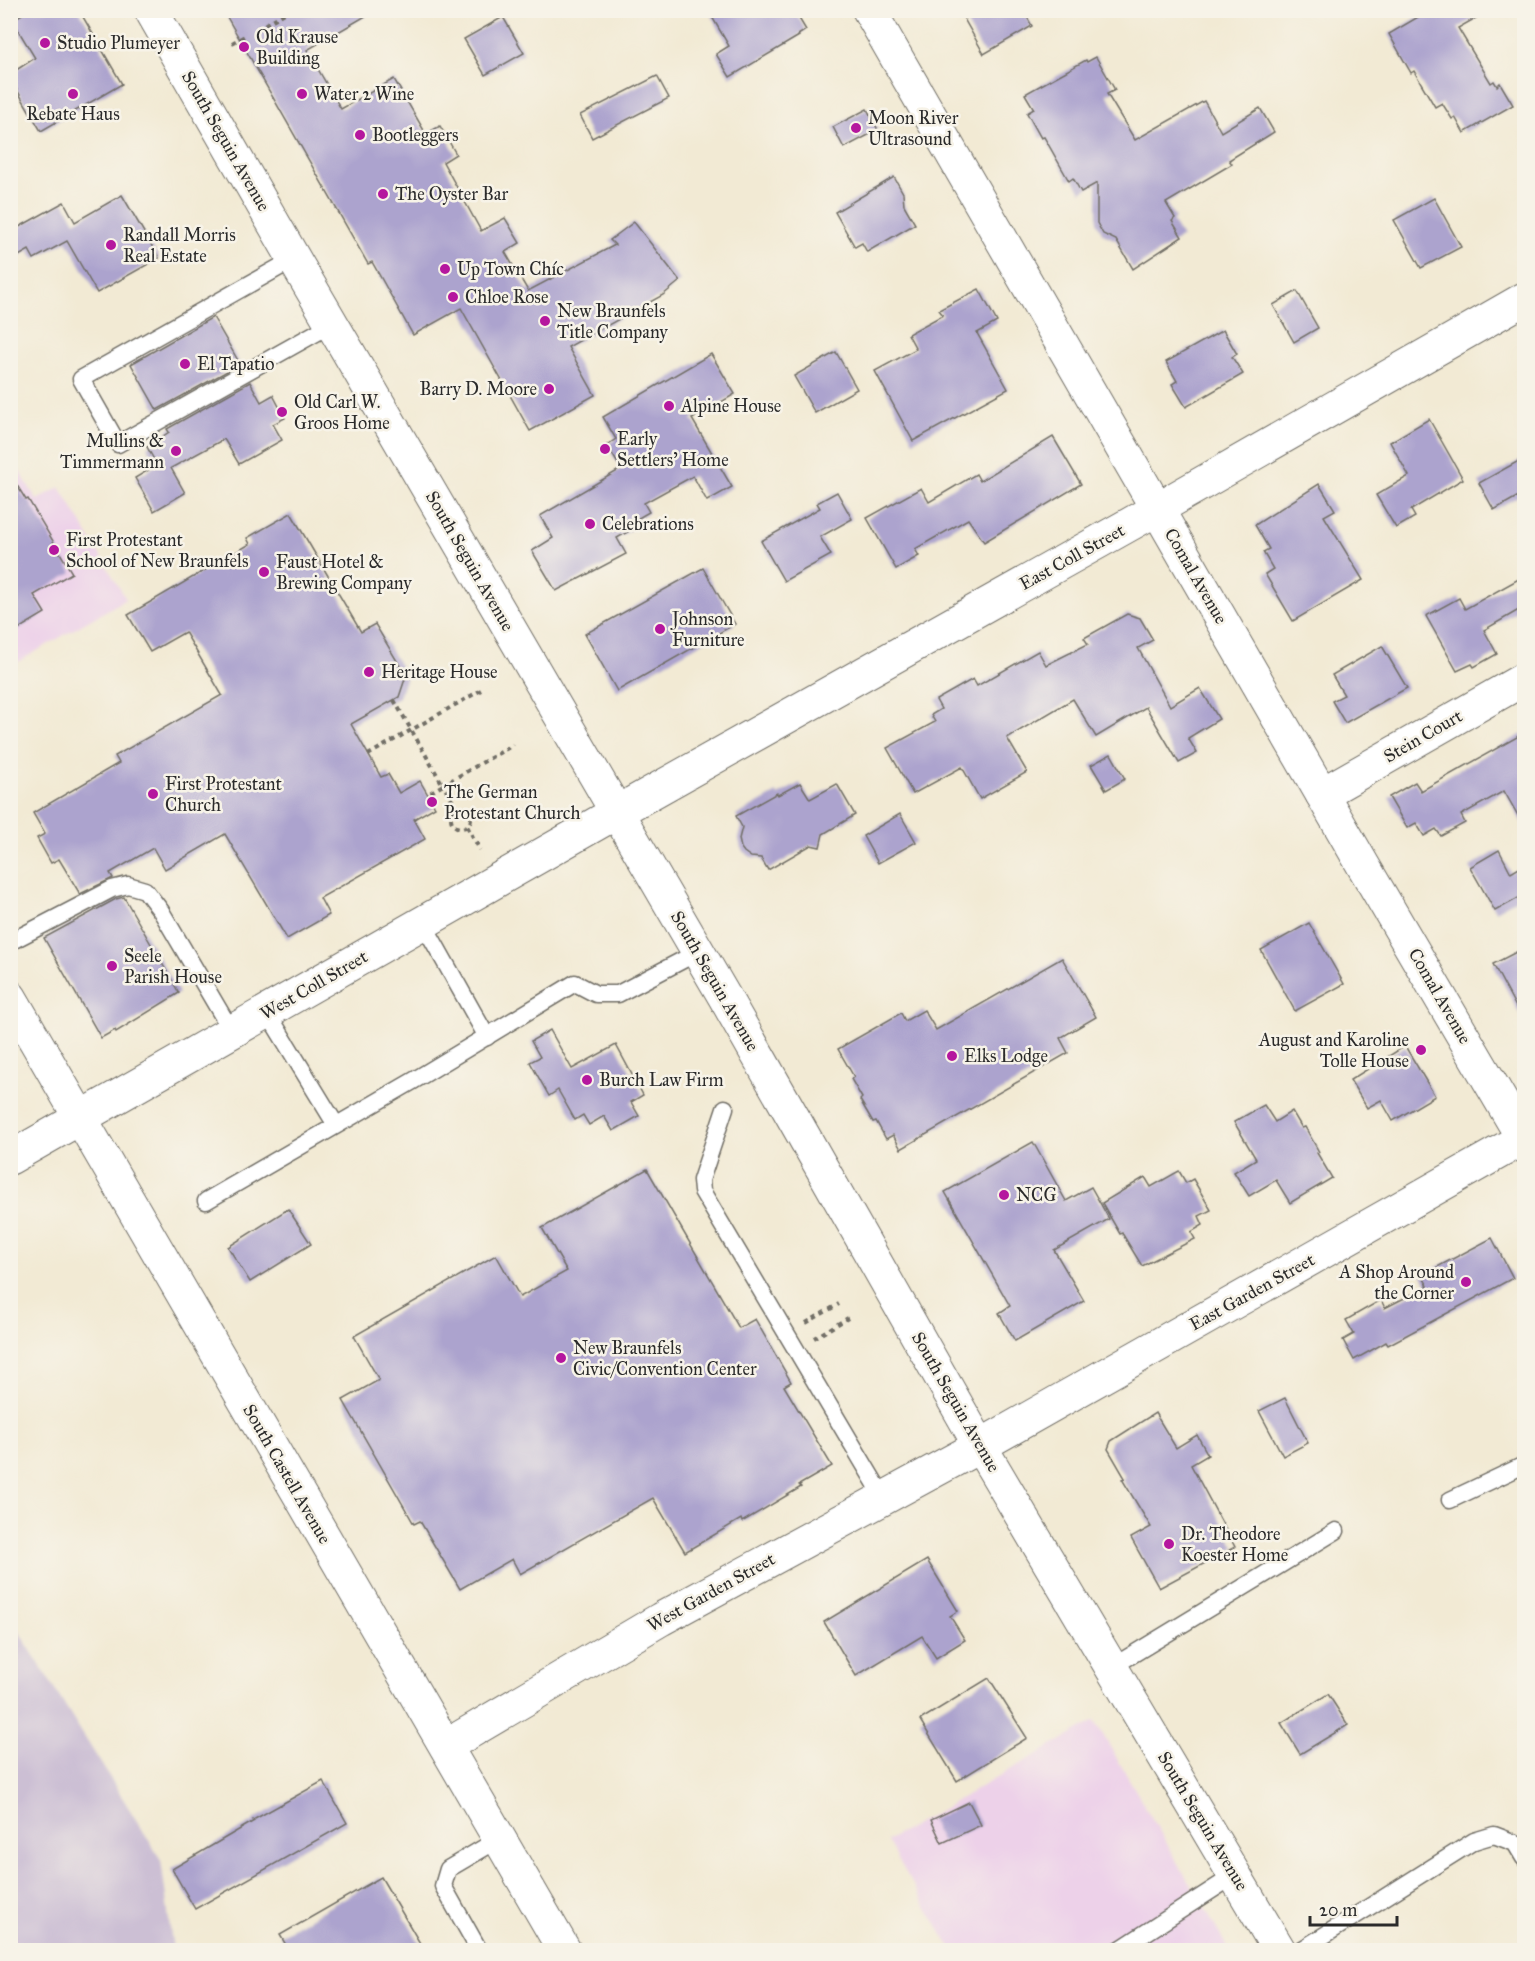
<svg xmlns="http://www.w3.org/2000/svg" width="1535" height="1961" viewBox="0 0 1535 1961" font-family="'IM FELL Great Primer',serif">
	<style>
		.built { fill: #edd1e9 }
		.industrial { fill: #ccbfd4 }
		.building { fill: #aca3ce }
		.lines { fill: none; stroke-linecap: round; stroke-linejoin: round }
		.lane-casing { stroke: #716e66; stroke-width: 19 }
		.street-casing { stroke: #716e66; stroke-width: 35 }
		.secondary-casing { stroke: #716e66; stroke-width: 35 }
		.path { stroke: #716e66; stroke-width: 4; stroke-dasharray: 4.5 4.5; stroke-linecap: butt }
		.lane { stroke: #fff; stroke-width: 16 }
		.street { stroke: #fff; stroke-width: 33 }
		.secondary { stroke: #fff; stroke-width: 33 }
		.poi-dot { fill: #b5179e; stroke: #f7f3e8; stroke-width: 2 }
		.labels { text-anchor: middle; stroke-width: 5; stroke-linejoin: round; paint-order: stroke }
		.poi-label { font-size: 18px; fill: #2b2b2b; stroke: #f7f3e8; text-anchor: start }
		.street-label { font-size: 18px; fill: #2b2b2b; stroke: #f7f3e8 }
	</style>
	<rect width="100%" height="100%" fill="#f7f3e8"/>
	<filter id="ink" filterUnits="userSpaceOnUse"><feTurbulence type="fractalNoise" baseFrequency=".0167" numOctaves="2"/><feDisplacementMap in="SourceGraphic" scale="12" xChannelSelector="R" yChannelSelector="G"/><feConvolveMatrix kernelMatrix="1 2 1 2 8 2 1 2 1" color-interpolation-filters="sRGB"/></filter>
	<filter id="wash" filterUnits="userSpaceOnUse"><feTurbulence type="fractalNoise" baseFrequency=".008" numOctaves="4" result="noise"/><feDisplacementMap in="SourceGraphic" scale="24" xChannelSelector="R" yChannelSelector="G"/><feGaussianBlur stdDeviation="1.35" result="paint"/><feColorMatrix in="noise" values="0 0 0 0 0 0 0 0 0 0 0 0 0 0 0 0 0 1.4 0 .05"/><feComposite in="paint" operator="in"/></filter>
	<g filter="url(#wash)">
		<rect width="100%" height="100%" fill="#f2ead4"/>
		<g class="built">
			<path d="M10,455l27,45 23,-13 66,112 -115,67z"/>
			<path d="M1095,1721l134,229h-277l-65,-109z"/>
		</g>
		<path class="industrial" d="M10,1617l151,243 12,90h-162z"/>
		<g id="blocks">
			<g class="building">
				<path d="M29,10h50l43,74 -81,47 -31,-53v-4l25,-16 -23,-38z"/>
				<path d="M223,10h153l-69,40 34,59 53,-30 32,55 14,-8 16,28 -13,8 38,69 24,-13 15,25 -15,9 23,39 87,-46 -5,-5 24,-18 46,59 -17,14 -95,52 27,48 -65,36 -69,-123 -48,27 -41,-73 -4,2z"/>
				<path d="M708,10h86l12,20 -8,5 1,1 -69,41 -14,-23 13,-8z"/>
				<path d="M959,10h64l9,16 -48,28z"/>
				<path d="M1430,10h60l-32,18 33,55 3,-2 3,5 3,-3 13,22 -49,28 -9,-16 -3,2 -10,-16 -7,4 -21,-36 -3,2 -22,-39z"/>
				<path d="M503,17l21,36 -39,22 -21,-36z"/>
				<path d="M1096,57l19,33 -8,4 28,46 69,-39 17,31 39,-24 14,24 -45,28 3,4 -66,39 9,15 -3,3 10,16 -49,32 -17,-29 -13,-6 -6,-11v-40l-16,9 -8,-14 -4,3 -25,-44 -3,1 -14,-25 7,-4 -9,-15 61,-34 1,2z"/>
				<path d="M657,76l12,22 -77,40 -12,-23z"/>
				<path d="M867,109l11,21 -34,18 -11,-21z"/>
				<path d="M894,177l9,16 1,12 11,19 -48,28 -5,-9 -7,4 -20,-35z"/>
				<path d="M122,195l37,63 -62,35 -30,-52 -33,18 -5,-9 -19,11v-29l54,-30 11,20z"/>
				<path d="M1434,198l27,49 -40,21 -27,-48z"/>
				<path d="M979,289l18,33 -20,11 31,56 -95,52 -38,-70 41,-22 -8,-15 35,-19 -4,-5z"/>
				<path d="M1297,291l21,37 -24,14 -21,-37z"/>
				<path d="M213,317l27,47 -83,46 -26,-46z"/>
				<path d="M1223,330l14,24 -5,3 11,17 -57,33 -14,-23 5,-3 -11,-19z"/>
				<path d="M836,352l21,37 -42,24 -21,-37z"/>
				<path d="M711,354l24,40 -43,25 40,68 -25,14 -14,-25 -49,27 5,9 -16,9 3,6 -19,11 9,16 -70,37 -24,-40 21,-13 -13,-22 81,-47 -14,-24 9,-6 -13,-22z"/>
				<path d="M250,382l11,20 12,-7 12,23 -12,6 9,16 -43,24 -15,-25 -53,29 14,25 -31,18 -19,-33 22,-13 -10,-18 22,-15 -2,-3z"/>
				<path d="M1429,419l34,60 -52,31 4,7 -19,11 -20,-33 33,-19 -19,-34z"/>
				<path d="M1053,437l28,47 -97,58 -16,-23 -53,30 4,7 -23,13 -29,-51 54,-30 8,14 47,-28 4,7z"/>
				<path d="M1524,458v35l-30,17 -15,-27z"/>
				<path d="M10,474l16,26 2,-1 44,74 -38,22 11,18 -35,21z"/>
				<path d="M1319,484l16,26 -11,6 39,64 -70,41 -28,-47 8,-5 -10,-17 6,-3 -14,-24z"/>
				<path d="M837,492l15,27 -32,18 11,18 -47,26 -23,-40 59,-33 -3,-5z"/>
				<path d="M291,513l70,119 14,-8 31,52 -7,21 -48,27 30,53 7,-3 11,19 21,-12 15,26 -21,12 11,20 -105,59 9,17 -42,24 -62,-105 -60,35 -12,-21 -43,25 3,5 -33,16 -21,-35 -8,4 -14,-25 8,-4 -12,-21 86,-50 -4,-7 107,-61 -37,-63 -35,20 -22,-37 122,-71 -3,-6z"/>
				<path d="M703,568l32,56 -118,67 -32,-57z"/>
				<path d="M1524,576v31l-40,23 13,24 -23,13 -2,-3 -15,7 -31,-55 33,-18 6,11z"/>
				<path d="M1127,614l13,4 13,22 -15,8 32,58 30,-18 19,31 -31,19 9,15 -18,10 -33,-56 -50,30 -23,-38 -66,39 20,34 -47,27 -18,-32 -49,27 -26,-46 48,-26 -4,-7 10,-6 -5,-9 37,-21 4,7 61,-35 8,14 42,-21 -4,-6z"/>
				<path d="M1382,646l25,42 -62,35 -13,-22 12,-6 -12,-20z"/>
				<path d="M1524,733v93l-20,-35 -43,24 4,8 -24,13 -5,-7 -12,7 -8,-13 -9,5 -18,-31 26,-15 6,9z"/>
				<path d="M1111,754l14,25 -19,11 -15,-25z"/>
				<path d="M800,783l10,16 27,-15 18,31 -32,19 -3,13 -9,-2 -43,25 -7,-12 -10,-1 -7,-5 -3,-4 -2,-9 3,-12 -6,-11 41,-23 1,2z"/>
				<path d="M900,814l16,28 -38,21 -15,-27z"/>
				<path d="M1499,850l12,23 13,-8v30l-29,16 -25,-44z"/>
				<path d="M124,897l55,96 -63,39 -1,-2 -14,8 -57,-100 72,-39z"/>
				<path d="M1309,923l35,61 -49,27 -34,-61z"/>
				<path d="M1524,948v74l-31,-58z"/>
				<path d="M1062,958l34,59 -36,21 8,15 -167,96 -8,-14 -7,4 -10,-18 -3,1 -13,-22 2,-2 -11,-19 3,-2 -16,-28 63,-36 4,8 19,-11 12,20z"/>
				<path d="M550,1030l22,39 44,-24 27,50 -12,7 8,14 -26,15 -9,-15 -15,9 -6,-10 -8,5 -17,-30 -9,6 -19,-34 10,-5 -9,-16z"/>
				<path d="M1405,1046l30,50 -42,25 -12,-21 -14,8 -17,-28z"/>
				<path d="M1264,1105l11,17 17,-11 10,17 3,-1 14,25 -2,1 15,25 -42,25 -14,-23 -27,16 -15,-24 22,-13 -22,-37z"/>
				<path d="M1033,1142l33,59 25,-14 18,32 -55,31 30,51 -69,40 -16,-28 11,-7 -65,-114z"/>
				<path d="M647,1169l92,159 16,-9 36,63 -7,4 48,80 -33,19 2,2 -59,35 -1,-3 -56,33 -32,-54 -133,76 -8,-15 -52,30 -40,-68 -6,3 -71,-124 36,-20 -25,-44 142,-81 24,42 47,-26 -25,-43z"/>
				<path d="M1179,1171l7,12 7,-4 18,31 -12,6 4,9 -12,7 4,7 -53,27 -20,-33 -2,1 -18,-31 43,-26 6,10z"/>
				<path d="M288,1209l23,35 -61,38 -22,-35z"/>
				<path d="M1492,1238l21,40 -125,67 -2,-3 -32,18 -11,-20 11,-6 -8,-14 35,-20 4,8 43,-22 -6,-11z"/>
				<path d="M1285,1398l23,45 -25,13 -24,-45z"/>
				<path d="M1155,1413l21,35 21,-13 11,20 -17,10 44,82 -76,41 -28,-50 20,-11 -29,-48 3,-1 -17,-29 3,-8z"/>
				<path d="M927,1560l31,51 -8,5 15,24 -29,18 -14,-22 -66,40 -32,-54z"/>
				<path d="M989,1678l38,60 -70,43 -37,-61z"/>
				<path d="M1328,1694l20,31 -48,29 -19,-31z"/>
				<path d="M323,1781l24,42 -152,86 -23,-40 82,-48 -1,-1z"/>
				<path d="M969,1802l12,23 -39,18 -11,-23z"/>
				<path d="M381,1877l43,73h-135l-9,-15z"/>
			</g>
		</g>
	</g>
	<g filter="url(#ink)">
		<use href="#blocks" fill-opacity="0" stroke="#716e66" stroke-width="1.5"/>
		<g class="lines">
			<defs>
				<g id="lane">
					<path d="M294,259l-213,120 37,65 214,-120"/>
					<path d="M423,923l64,114"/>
					<path d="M10,942l102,-53 16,-4 17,5 16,21 71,121"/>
					<path d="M267,1012l69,113"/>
					<path d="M725,1108l-24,72 1,11 182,307"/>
					<path d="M206,1201l207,-120 162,-98 21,11h22l80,-42"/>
					<path d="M1450,1500l74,-35"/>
					<path d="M1112,1667l224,-136"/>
					<path d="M479,1950l-36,-64 5,-17 51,-30"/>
					<path d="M1119,1950l116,-75"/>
					<path d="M1301,1950l173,-109 20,-6 21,8 9,15"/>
				</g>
				<g id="street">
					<path d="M869,10l495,857 160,273"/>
					<path d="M1322,794l202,-115"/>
					<path d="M10,997l554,953"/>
					<path d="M10,1158l607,-346 540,-303 367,-210"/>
					<path d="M446,1746l215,-127 319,-173"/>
				</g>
				<g id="secondary">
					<path d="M151,10l143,249 430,737 256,450 299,504"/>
					<path d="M980,1446l544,-308"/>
				</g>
			</defs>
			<use href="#lane" class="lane-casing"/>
			<use href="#street" class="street-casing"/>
			<use href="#secondary" class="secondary-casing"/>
			<g class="path">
				<path d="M257,29l33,-19"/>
				<path d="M232,43l13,-7"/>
				<path d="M394,700l49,85 -15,9"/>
				<path d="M368,755l113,-65"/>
				<circle cx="461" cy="818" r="10"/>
				<path d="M457,809l-14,-24 70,-40"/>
				<path d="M467,826l13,24"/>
				<path d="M806,1323l33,-19"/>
				<path d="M814,1338l34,-20"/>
			</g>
			<use href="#lane" class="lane"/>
			<use href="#street" class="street"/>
			<use href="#secondary" class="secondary"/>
		</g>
	</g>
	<g class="poi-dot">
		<circle cx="45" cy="43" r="6"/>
		<circle cx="244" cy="47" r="6"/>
		<circle cx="73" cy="94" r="6"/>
		<circle cx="302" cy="94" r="6"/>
		<circle cx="856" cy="128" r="6"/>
		<circle cx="360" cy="135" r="6"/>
		<circle cx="383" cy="194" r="6"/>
		<circle cx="111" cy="245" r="6"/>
		<circle cx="445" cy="269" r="6"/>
		<circle cx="453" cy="297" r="6"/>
		<circle cx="545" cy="321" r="6"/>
		<circle cx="185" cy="364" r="6"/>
		<circle cx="549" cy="389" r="6"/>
		<circle cx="669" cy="406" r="6"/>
		<circle cx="282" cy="412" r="6"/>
		<circle cx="605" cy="449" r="6"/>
		<circle cx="176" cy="451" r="6"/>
		<circle cx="590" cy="524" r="6"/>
		<circle cx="54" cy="550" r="6"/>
		<circle cx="264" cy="572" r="6"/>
		<circle cx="660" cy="629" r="6"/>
		<circle cx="369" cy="672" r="6"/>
		<circle cx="153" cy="794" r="6"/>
		<circle cx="432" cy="802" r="6"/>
		<circle cx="112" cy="966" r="6"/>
		<circle cx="1421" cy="1050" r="6"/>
		<circle cx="952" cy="1056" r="6"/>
		<circle cx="587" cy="1080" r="6"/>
		<circle cx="1004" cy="1195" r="6"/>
		<circle cx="1466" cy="1282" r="6"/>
		<circle cx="561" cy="1358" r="6"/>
		<circle cx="1169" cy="1544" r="6"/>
	</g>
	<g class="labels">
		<g class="poi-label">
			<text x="256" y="43">Old Krause<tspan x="256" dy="21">Building</tspan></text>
			<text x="57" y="49">Studio Plumeyer</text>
			<text x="314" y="100">Water 2 Wine</text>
			<text x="73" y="120" text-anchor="middle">Rebate Haus</text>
			<text x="868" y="124">Moon River<tspan x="868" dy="21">Ultrasound</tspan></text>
			<text x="372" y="141">Bootleggers</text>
			<text x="395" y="200">The Oyster Bar</text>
			<text x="123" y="241">Randall Morris<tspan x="123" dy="21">Real Estate</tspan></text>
			<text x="457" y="275">Up Town Chíc</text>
			<text x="465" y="303">Chloe Rose</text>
			<text x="557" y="317">New Braunfels<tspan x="557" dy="21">Title Company</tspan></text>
			<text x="197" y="370">El Tapatio</text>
			<text x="537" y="395" text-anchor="end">Barry D. Moore</text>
			<text x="294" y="408">Old Carl W.<tspan x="294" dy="21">Groos Home</tspan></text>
			<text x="681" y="412">Alpine House</text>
			<text x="617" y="445">Early<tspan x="617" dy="21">Settlers' Home</tspan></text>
			<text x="164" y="447" text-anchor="end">Mullins &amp;<tspan x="164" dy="21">Timmermann</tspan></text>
			<text x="602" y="530">Celebrations</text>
			<text x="66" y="546">First Protestant<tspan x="66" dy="21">School of New Braunfels</tspan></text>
			<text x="276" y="568">Faust Hotel &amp;<tspan x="276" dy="21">Brewing Company</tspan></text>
			<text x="672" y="625">Johnson<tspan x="672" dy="21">Furniture</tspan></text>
			<text x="381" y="678">Heritage House</text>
			<text x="165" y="790">First Protestant<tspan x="165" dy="21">Church</tspan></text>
			<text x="444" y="798">The German<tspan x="444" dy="21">Protestant Church</tspan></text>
			<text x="124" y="962">Seele<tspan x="124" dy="21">Parish House</tspan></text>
			<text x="1409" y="1046" text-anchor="end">August and Karoline<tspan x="1409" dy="21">Tolle House</tspan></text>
			<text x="964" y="1062">Elks Lodge</text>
			<text x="599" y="1086">Burch Law Firm</text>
			<text x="1016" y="1201">NCG</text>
			<text x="1454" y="1278" text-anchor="end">A Shop Around<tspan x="1454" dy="21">the Corner</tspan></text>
			<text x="573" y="1354">New Braunfels<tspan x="573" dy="21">Civic/Convention Center</tspan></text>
			<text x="1181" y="1540">Dr. Theodore<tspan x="1181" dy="21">Koester Home</tspan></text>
		</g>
		<g class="street-label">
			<text transform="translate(226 141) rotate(60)" y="6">South Seguin Avenue</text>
			<text transform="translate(1072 557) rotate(-29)" y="6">East Coll Street</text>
			<text transform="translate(470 561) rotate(60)" y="6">South Seguin Avenue</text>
			<text transform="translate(1196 576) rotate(60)" y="6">Comal Avenue</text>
			<text transform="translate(1423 736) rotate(-30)" y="6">Stein Court</text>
			<text transform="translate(715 981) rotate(60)" y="6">South Seguin Avenue</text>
			<text transform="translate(314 985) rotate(-30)" y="6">West Coll Street</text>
			<text transform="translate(1440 996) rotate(60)" y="6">Comal Avenue</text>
			<text transform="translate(1252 1292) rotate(-29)" y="6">East Garden Street</text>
			<text transform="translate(956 1402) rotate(60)" y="6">South Seguin Avenue</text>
			<text transform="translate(287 1474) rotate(60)" y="6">South Castell Avenue</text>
			<text transform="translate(711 1592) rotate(-29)" y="6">West Garden Street</text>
			<text transform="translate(1203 1821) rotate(59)" y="6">South Seguin Avenue</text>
		</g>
	</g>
	<rect width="1535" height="1961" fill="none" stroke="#f7f3e8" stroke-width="36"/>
	<path d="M1310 1916v9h87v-9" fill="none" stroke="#2b2b2b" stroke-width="3"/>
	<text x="1319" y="1916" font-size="18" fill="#2b2b2b" stroke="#f7f3e8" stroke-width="4.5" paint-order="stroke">20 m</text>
</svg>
